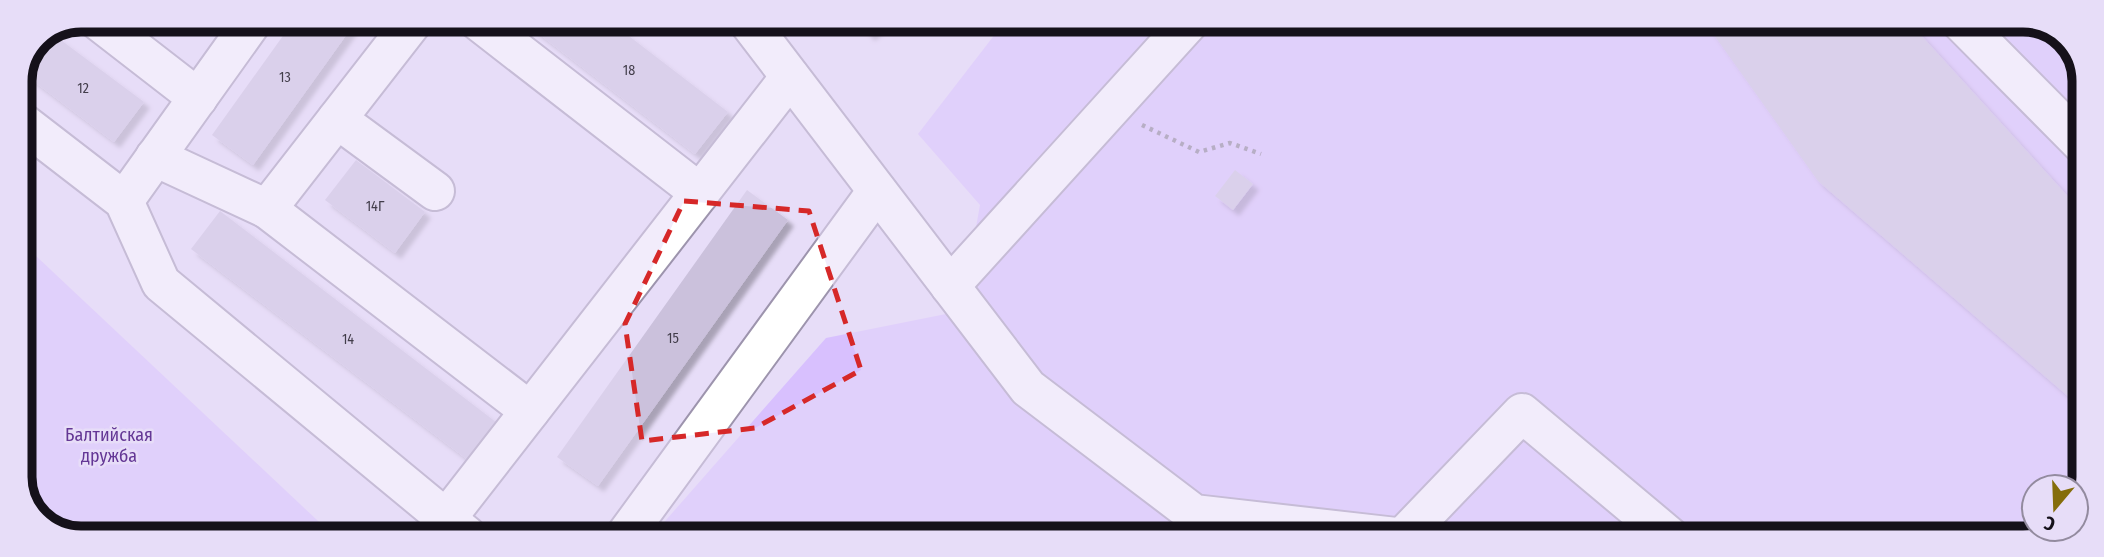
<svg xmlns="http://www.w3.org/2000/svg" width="2104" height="557" viewBox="0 0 2104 557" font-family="'Fira Sans Condensed',sans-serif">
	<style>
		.green { fill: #d8c0fe }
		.building { fill: #cbc1dc; filter: url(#shadow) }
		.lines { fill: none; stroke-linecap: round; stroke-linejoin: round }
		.minor-casing { stroke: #9d94ad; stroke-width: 42 }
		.path { stroke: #7c7587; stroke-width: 4.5; stroke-dasharray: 3.5 5; stroke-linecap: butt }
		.minor { stroke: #fff; stroke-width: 38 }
		.marked { fill: none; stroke: #d62828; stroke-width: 5; stroke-dasharray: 14 9; stroke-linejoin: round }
		.labels { text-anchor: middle; stroke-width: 5; stroke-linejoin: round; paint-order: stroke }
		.number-label { font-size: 14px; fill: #423d4a }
		.park-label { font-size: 18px; fill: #643795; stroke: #e7ddf8 }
		.rim { fill: none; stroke: #15111a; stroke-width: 9 }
	</style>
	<defs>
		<filter id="shadow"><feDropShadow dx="6" dy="6" stdDeviation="2" flood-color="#0004"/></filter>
	</defs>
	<rect width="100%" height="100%" fill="#e7ddf8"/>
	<g class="green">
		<path d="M1006,20l1033,1 31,20 15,35 -2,416 -7,10v-15h-42v42h15l-25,9 -1372,-2 174,-198 135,-27 19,-106 -62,-71z"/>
		<path d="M19,240l315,296h-269l-30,-19 -15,-33z"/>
	</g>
	<g class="building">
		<path d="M295,19l62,1 -104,145 -41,-30z"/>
		<path d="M536,20h72l120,92 -33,42 -165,-127z"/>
		<path d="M856,20h30l-17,15z"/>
		<path d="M1704,21h204l176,193 -1,183 -7,6 -258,-222z"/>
		<path d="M50,32l94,70 -30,40 -91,-69 15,-36z"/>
		<path d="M356,160l69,52 -30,41 -70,-53z"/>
		<path d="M1235,170l18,14 -20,26 -18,-14z"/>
		<path d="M747,190l41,30 -190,266 -41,-29z"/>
		<path d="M220,211l285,218 -29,37 -285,-217z"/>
	</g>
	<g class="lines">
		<defs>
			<g id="minor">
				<path d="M96,19l102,79"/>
				<path d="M414,20l-147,189 263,202"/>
				<path d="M477,20l223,173"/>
				<path d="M747,20l281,368 166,126 202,23"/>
				<path d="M1960,21l124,125"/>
				<path d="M337,119l98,72"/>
				<path d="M19,120l105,81 37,82 306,253"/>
				<path d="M155,157l112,52"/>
				<path d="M124,201l130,-182"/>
				<path d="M950,286l241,-266"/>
				<path d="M446,519l344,-442"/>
				<path d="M625,536l252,-345"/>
				<path d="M1403,537l119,-124 148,124"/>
			</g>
		</defs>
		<use href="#minor" class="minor-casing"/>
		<path class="path" d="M1142,125l57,27 31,-9 31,11"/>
		<use href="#minor" class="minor"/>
	</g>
	<path d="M0 0H2104V557H0ZM684,201l125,10 52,159 -106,58 -113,13 -17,-117z" fill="#e7ddf8" fill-opacity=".55" fill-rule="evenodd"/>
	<path class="marked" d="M684,201l125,10 52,159 -106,58 -113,13 -17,-117z"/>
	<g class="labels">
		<g class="number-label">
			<text x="629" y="75">18</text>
			<text x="285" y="82">13</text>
			<text x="83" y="93">12</text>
			<text x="375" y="211">14Г</text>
			<text x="673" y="343">15</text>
			<text x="348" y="344">14</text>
		</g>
		<g class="park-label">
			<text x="109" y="441">Балтийская<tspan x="109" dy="21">дружба</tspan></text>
		</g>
	</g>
	<path d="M0 0H2104V557H0ZM81 32H2023A49 49 0 0 1 2072 81V477A49 49 0 0 1 2023 526H81A49 49 0 0 1 32 477V81A49 49 0 0 1 81 32Z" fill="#e7ddf8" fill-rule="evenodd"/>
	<path class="rim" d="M81 32H2023A49 49 0 0 1 2072 81V477A49 49 0 0 1 2023 526H81A49 49 0 0 1 32 477V81A49 49 0 0 1 81 32Z"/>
	<g transform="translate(2055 508) rotate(199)"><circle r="33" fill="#e7ddf8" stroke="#938b9f" stroke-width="2"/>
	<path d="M0-5L12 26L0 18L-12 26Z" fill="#856d0a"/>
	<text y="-10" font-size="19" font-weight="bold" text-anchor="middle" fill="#15111a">С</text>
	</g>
</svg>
